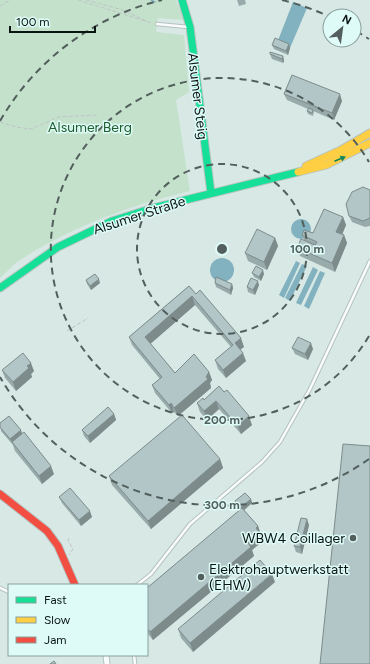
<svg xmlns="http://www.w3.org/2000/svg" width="370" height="664" viewBox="0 0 370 664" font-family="Figtree,sans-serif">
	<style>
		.green { fill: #c4e1cc }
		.water { fill: #82b1bf }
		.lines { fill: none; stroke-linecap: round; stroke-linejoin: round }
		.stream { stroke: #82b1bf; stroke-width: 1.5 }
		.lane-casing { stroke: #b5c2c0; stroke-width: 4.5 }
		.street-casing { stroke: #b5c2c0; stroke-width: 7 }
		.fast-casing { stroke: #b5c2c0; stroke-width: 9 }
		.slow-casing { stroke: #b5c2c0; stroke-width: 9 }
		.jam-casing { stroke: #b5c2c0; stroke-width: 9 }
		.path { stroke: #bfc5c5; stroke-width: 1; stroke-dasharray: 4 2; stroke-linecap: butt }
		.lane { stroke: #f9fcfb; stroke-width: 2.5 }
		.street { stroke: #f9fcfb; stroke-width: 5 }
		.fast { stroke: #16e098; stroke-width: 7 }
		.slow { stroke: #ffcf43; stroke-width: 7 }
		.jam { stroke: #f24e42; stroke-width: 7 }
		.wall { fill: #99aaab }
		.shaded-wall { fill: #7d8b8b }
		.building { fill: #b2c6c7; stroke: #7d8b8b }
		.oneway { fill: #11855c }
		.ring { fill: none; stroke: #525f5c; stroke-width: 2; stroke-dasharray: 7 5 }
		.poi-dot { fill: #525f5c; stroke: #defbf7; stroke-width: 1.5 }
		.labels { text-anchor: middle; stroke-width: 3; stroke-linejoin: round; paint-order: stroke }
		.street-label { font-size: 14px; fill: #0a1513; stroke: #defbf7 }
		.park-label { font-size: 14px; fill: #1f5e2e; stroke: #defbf7 }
		.poi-label { font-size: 14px; fill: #0a1513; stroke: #defbf7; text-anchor: end }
		.centre { fill: #525f5c; stroke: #defbf7; stroke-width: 2 }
		.ring-label { font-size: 12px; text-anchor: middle; font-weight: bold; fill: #525f5c; stroke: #defbf7; stroke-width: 3; stroke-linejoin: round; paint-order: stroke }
	</style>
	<rect width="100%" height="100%" fill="#d7e8e5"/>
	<path class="green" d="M0,0h176l8,20 -26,-2 -2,14 28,3 5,57 -13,8 14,91c-59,14 -116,35 -167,67 -8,5 -16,13 -23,20z"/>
	<g class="water">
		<path d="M293,2l14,6 -17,40 -13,-5z"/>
		<circle cx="301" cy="229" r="10"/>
		<circle cx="222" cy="270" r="12"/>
		<path d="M296,261l4,2 -16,35 -5,-3z"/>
		<path d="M302,264l5,2 -17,35 -5,-3z"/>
		<path d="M313,267l5,3 -17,35 -5,-2z"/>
		<path d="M320,271l5,2 -16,36 -5,-3z"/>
	</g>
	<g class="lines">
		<path class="stream" d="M151,0l4,2"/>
		<defs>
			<g id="lane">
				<path d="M157,24l31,3"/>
				<path d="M137,585l14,-11 39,-50 72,-62 18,-20 30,-53 60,-128"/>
				<path d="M0,588l9,4"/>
				<path d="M134,655l1,9"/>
			</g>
			<path id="street" d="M106,655l1,9"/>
			<g id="fast">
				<path d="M182,0l8,27 21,166"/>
				<path d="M0,288l58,-41 54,-26 41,-13 145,-36"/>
			</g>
			<g id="slow">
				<path d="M306,166l35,-16 29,-17"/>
				<path d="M298,172l28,-7 44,-22"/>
			</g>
			<path id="jam" d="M0,494l47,37 11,15 17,39"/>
		</defs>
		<use href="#lane" class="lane-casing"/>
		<use href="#street" class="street-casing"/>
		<use href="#fast" class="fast-casing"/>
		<use href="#slow" class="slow-casing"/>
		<use href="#jam" class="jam-casing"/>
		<g class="path">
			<path d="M78,0l74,23"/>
			<path d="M86,0l37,10 23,11"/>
			<path d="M0,6l10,-6"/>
			<path d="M0,122l16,5 15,2 28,-12 39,-2"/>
			<path d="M67,331l21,-13"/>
			<path d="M69,538l-1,2 5,9 -4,6"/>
		</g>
		<use href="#lane" class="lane"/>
		<use href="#street" class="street"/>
		<use href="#fast" class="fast"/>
		<use href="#slow" class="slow"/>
		<use href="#jam" class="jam"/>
	</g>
	<g class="wall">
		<path d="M237,0h8l1,4 -7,2z"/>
		<path d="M272,45l18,3 -2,7 -14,-6z"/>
		<path d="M270,54l13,2 1,5 -1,2 -11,-4z"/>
		<path d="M284,94l58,7 -8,19 -21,-9 1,1 -1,4 -5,-2 -1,-3 1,-2 -21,-9z"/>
		<path d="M370,190v36l-5,1 -13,-5 -3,-6z"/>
		<path d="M343,217l3,8 -4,9 2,1 3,8 -12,29 -35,-16 -3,-8 7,-8 -2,-5 11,-2z"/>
		<path d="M275,238l3,8 -11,24 -19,-9 -3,-8z"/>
		<path d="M252,273l12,1 -3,7 -7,-4z"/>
		<path d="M86,280l14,3 -9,7 -4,-6z"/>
		<path d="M215,283l17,1 1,4 -2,7 -15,-8z"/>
		<path d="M259,285l-4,10 -7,-3 -1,-5z"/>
		<path d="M189,286l55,61 -4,3 6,11 -20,17 -8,-9 -3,-9 16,-13 -36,-42 -45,39 25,29 34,-1 3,8 -2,3 1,5 -33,28 -4,-4 -2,1 -17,-20 -3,-8 8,-6 -28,-34 -3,-8z"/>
		<path d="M292,348l21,1 -5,11 -13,-6z"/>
		<path d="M2,370l32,1 -3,3 1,3 -16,14 -11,-13z"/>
		<path d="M219,386l33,39 -11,9 -22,-25 -12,11 -7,-8 -3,-9 7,-3z"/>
		<path d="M114,414l2,6 -26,23 -6,-7 -2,-6z"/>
		<path d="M0,423l22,11 32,40 -12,10 -27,-33 -2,-6 -12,-14z"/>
		<path d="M220,459l3,9 -72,61 -39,-44 -3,-9z"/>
		<path d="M59,497l33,20 -11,9 -19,-23z"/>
		<path d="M251,499l1,4 -8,7 14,16 5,15 -11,9 2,6 -101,84 -6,-7v-45l93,-78 -4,-4 -1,-5z"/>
		<path d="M309,525l-7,29 -6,-2 -2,-6z"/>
		<path d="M275,582l-82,70 -12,-14 -3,-9z"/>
	</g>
	<g class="shaded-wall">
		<path d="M289,44l1,4 -2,7 -2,-4z"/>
		<path d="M283,56l1,5 -1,2 -1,-4z"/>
		<path d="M340,94l2,7 -8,19 -2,-7z"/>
		<path d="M343,217l3,8 -6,15 -4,-8z"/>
		<path d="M344,235l3,8 -12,29 -3,-9z"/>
		<path d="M275,238l3,8 -11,24 -3,-8z"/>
		<path d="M263,270l1,4 -3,7 -2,-4z"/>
		<path d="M99,279l1,4 -9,7 -1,-4z"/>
		<path d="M258,281l1,4 -4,10 -2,-5z"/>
		<path d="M232,284l1,4 -2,7 -1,-5z"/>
		<path d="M192,296l3,9 -47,41 -3,-9z"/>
		<path d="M241,338l3,9 -6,4 -3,-8z"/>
		<path d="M311,343l2,6 -5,11 -3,-6z"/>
		<path d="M243,353l3,8 -20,17 -3,-8z"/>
		<path d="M31,363l3,8 -3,3 1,3 -16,14 -3,-9 14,-16z"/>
		<path d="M209,372l3,8 -2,3 1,5 -33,28 -4,-8 32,-31z"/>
		<path d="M216,401l3,8 -12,11 -3,-9z"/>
		<path d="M171,403l3,9 -2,1 -3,-8z"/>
		<path d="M114,414l2,6 -26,23 -2,-7z"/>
		<path d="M249,416l3,9 -11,9 -3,-8z"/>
		<path d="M21,430l2,6 -11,6 -2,-3z"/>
		<path d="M220,459l3,9 -72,61 -3,-8z"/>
		<path d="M51,466l3,8 -12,10 -3,-8z"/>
		<path d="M251,499l1,4 -10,9 -2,-4z"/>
		<path d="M90,511l2,6 -11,9 -2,-6z"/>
		<path d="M307,519l2,6 -7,29 -2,-7z"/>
		<path d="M258,526l5,15 -11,9 2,6 -101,84 -3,-8 98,-89 8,-15z"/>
		<path d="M272,574l3,8 -82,70 -3,-9z"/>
	</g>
	<g class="building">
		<path d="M275,38l14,6 -3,7 -14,-6z"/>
		<path d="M270,52l13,4 -1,3 -12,-5z"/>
		<path d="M292,75l48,19 -8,19 -48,-19z"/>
		<path d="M309,108l4,2 -1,3 -5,-2z"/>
		<path d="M363,187l7,3v28l-7,3 -14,-5 -3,-12 6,-12z"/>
		<path d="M324,209l19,8 -7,15 8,3 -12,28 -35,-15 4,-9 14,6 2,-3 -15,-7 2,-5 9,3z"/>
		<path d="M257,229l18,9 -11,24 -19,-9z"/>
		<path d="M256,266l7,4 -4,7 -7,-4z"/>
		<path d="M95,274l4,5 -9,7 -4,-6z"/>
		<path d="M216,277l16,7 -2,6 -15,-7z"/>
		<path d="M251,278l7,3 -5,9 -6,-3z"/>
		<path d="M189,286l7,8 4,-4 41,48 -6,5 8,10 -20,17 -8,-10 18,-15 -41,-49 -47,41 30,36 19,-19 15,18 -3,5 2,2 -34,29 -3,-5 -2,2 -17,-20 10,-8 -33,-40z"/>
		<path d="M298,337l13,6 -6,11 -13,-6z"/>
		<path d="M23,353l8,10 -4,3 2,2 -16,14 -11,-12z"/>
		<path d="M219,386l5,6 3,-2 22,26 -11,10 -22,-25 -12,10 -7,-8 6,-5 1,2z"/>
		<path d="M108,407l6,7 -26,22 -6,-6z"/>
		<path d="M182,415l38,44 -72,62 -39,-45z"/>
		<path d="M9,416l12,14 -11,9 -10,-12v-4z"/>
		<path d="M24,432l27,34 -12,10 -27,-34z"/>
		<path d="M343,444l27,2v218h-50z"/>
		<path d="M70,488l20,23 -11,9 -20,-23z"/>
		<path d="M245,493l6,6 -11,9 -5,-7z"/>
		<path d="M242,508l16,18 -2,2 4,5 -12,10 3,4 -101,85 -3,-4v-40z"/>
		<path d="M301,518l6,1 -7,28 -6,-1z"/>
		<path d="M260,560l12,14 -82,69 -12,-14z"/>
		<path d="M54,661l2,3h-6z"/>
	</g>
	<defs><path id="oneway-solid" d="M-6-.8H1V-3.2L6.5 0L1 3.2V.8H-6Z"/></defs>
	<use class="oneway" href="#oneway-solid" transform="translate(340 159) rotate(-23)"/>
	<g class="ring">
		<circle cx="222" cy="249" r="85"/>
		<path d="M369 336A171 171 0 1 1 369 162"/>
		<path d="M369 459A256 256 0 0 1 0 377M0 121A256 256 0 0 1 162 0M282 0A256 256 0 0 1 328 16M356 31A256 256 0 0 1 369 39"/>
	</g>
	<g class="poi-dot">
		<circle cx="353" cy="538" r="4"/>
		<circle cx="201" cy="577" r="4"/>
	</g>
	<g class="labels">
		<g class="street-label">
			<text transform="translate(198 96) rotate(83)" y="5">Alsumer Steig</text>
			<text transform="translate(139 215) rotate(-18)" y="5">Alsumer Straße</text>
		</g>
		<g class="park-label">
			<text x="90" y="132">Alsumer Berg</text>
		</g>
		<g class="poi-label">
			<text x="345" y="543">WBW4 Coillager</text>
			<text x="209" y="574" text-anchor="start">Elektrohauptwerkstatt<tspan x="209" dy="16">(EHW)</tspan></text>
		</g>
	</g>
	<circle cx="222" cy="249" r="6" class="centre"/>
	<g class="ring-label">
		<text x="307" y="253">100 m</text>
		<text x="222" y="424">200 m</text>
		<text x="222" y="509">300 m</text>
	</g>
	<rect x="8" y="584" width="140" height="72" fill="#defbf7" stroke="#899f9c"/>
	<rect x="16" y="597" width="20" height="6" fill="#16e098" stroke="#899f9c"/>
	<text x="44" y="604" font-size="12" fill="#0a1513">Fast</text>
	<rect x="16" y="617" width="20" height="6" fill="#ffcf43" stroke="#899f9c"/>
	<text x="44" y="624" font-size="12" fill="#0a1513">Slow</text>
	<rect x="16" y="637" width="20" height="6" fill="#f24e42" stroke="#899f9c"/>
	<text x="44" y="644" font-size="12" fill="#0a1513">Jam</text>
	<g transform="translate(342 28) rotate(29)"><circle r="19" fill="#defbf7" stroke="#899f9c"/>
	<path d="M0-3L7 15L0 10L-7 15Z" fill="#525f5c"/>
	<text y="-6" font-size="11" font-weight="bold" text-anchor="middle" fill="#0a1513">N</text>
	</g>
	<path d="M10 26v6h85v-6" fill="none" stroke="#0a1513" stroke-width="2"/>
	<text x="16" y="26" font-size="12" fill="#0a1513" stroke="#defbf7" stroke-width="3" paint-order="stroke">100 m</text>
</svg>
